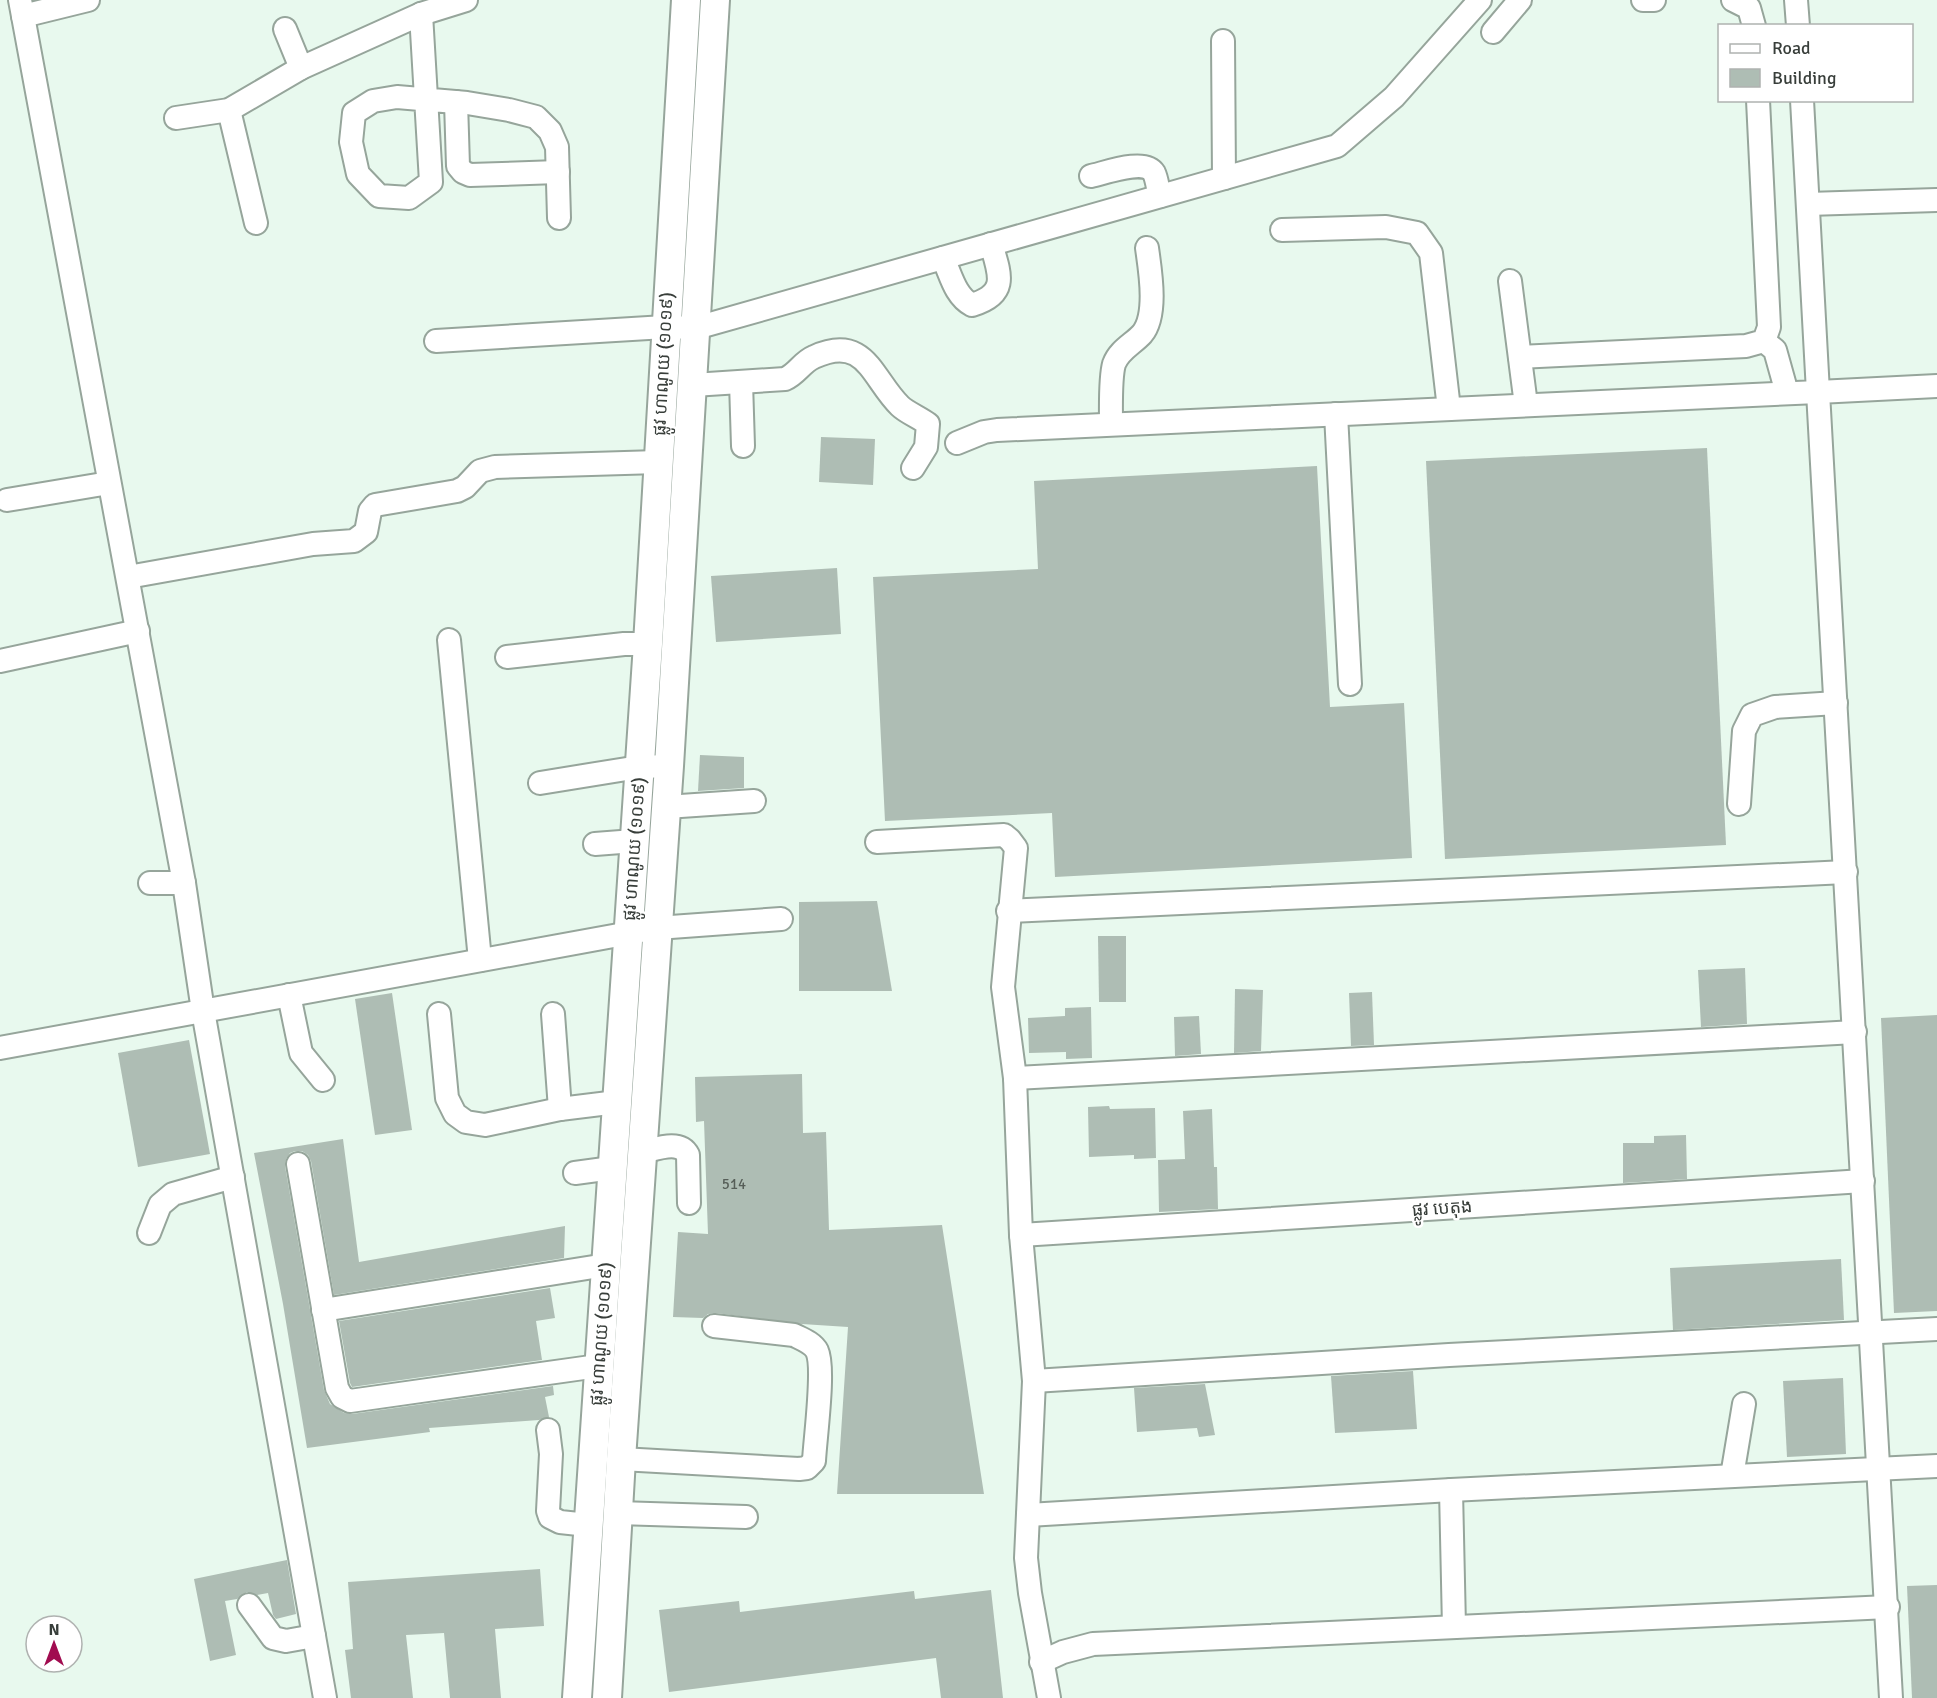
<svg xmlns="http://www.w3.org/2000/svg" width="1937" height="1698" viewBox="0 0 1937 1698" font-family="Signika,'Noto Sans Khmer',sans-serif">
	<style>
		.building { fill: #aebdb4 }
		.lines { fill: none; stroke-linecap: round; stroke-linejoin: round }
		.minor-casing { stroke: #96a59b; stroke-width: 26 }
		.major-casing { stroke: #96a59b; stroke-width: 32 }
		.minor { stroke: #fff; stroke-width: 22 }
		.major { stroke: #fff; stroke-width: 28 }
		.labels { text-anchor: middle; stroke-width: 5; stroke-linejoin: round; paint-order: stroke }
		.number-label { font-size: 15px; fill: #565e58 }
		.street-label { font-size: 18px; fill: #383e3a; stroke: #fff }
	</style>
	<rect width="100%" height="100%" fill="#e8f9ee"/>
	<g class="building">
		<path d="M821,437l54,2 -2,46 -54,-3z"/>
		<path d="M1707,448l19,397 -281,14 -19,-398z"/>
		<path d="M1317,466l13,241 74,-4 8,155 -357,19 -3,-64 -167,8 -12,-244 165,-8 -4,-88z"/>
		<path d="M837,568l4,66 -125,8 -5,-66z"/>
		<path d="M700,755l44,2v31l-46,3z"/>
		<path d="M877,901l15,90h-93v-89z"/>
		<path d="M1098,936h28v66h-27z"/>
		<path d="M1745,968l2,56 -46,3 -3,-57z"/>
		<path d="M1235,989l28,1 -2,61 -27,2z"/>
		<path d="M1372,992l2,53 -23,1 -2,-53z"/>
		<path d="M392,993l20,137 -37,5 -20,-136z"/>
		<path d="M1091,1007l1,51 -26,1v-7l-37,1 -1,-35 37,-2v-8z"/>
		<path d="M1937,1015v296l-43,2 -13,-295z"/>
		<path d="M1199,1016l2,38 -26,2 -1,-39z"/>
		<path d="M189,1040l21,114 -72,13 -20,-114z"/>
		<path d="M802,1074l1,59 23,-1 3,98 113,-5 42,269h-147l11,-167 -46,-3 -86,-11 -8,1 -5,4 -30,-1 5,-85 30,2 -4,-113 -8,1 -1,-45z"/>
		<path d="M1109,1106l1,3 45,-1 1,50 -22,1v-4l-45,2 -1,-50z"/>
		<path d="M1212,1109l2,58h3l1,42 -59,3 -1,-52 27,-1 -2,-48z"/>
		<path d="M1686,1135l1,44 -64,4v-40h31v-7z"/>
		<path d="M343,1139l16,123 206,-36 -1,32 -230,37 -23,-134 -3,-6 -6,-4h-7l-5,2 -4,6 -1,7 39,224 6,14 14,9 8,1 201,-28 1,9 -9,2 4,20 -10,3 -110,8 1,4 -123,16 -24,-144 -29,-151z"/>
		<path d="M1841,1259l3,61 -171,10 -3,-62z"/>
		<path d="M550,1288l5,30 -19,3 6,39 -190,27 -2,-4 -11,-62z"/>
		<path d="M1413,1371l4,58 -82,4 -4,-57z"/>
		<path d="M1843,1378l3,76 -59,3 -4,-76z"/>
		<path d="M1205,1384l10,51 -16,2 -2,-9 -60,4 -3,-44z"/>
		<path d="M287,1560l9,54 -20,5 -3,-4 -5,-22 -11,2 -10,-3 -10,7 -12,2 11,54 -26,6 -16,-82z"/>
		<path d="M540,1569l4,57 -49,3 6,69h-51l-6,-65 -38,2 7,63h-62l-6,-48 8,-1 -5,-67z"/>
		<path d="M1937,1585v113h-25l-5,-112z"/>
		<path d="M991,1590l12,108h-62l-5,-40 -267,34 -10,-82 80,-9 1,11 174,-21 1,8z"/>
	</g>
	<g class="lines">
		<defs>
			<g id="minor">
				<path d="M20,0l164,883 19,128 122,687"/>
				<path d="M1643,0h11"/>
				<path d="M1733,0l16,8 5,18"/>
				<path d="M1796,0l2,26"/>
				<path d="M421,14c3,56 7,112 10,168l-22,16 -30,-2 -21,-22 -7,-32 3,-29 19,-12 24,-4 70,6 42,7 27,7 14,14 7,16 2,71"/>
				<path d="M23,16l65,-16"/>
				<path d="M285,29l16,39"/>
				<path d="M1493,32l27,-32"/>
				<path d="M1223,41l1,137"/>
				<path d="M456,102l2,64 5,6 7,3 88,-3"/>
				<path d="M229,110l27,113"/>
				<path d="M176,118l53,-8 72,-42 120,-54 45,-14"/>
				<path d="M1091,176c14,-3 54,-18 63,-3 3,6 4,17 6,23"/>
				<path d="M1808,204l129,-4"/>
				<path d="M1282,230l104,-3 31,6 14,20 18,156"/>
				<path d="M943,258c8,17 12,38 29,47 37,-11 28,-31 19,-61"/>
				<path d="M1510,281l16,124"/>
				<path d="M436,341l229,-14 31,1 641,-182 57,-49 86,-97"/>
				<path d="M1764,341l11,9 12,43"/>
				<path d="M1520,357l226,-11 18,-5 5,-14 -11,-227"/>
				<path d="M741,382l2,64"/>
				<path d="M693,385l92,-6c12,-5 17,-17 29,-22 52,-24 58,22 86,49 6,6 20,12 28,18l-2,23 -13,21"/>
				<path d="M1336,414l14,270"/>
				<path d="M1111,424c0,-16 -1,-46 3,-60 5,-14 19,-20 28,-30 16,-19 8,-64 5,-86"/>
				<path d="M957,443l27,-11 13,-2 821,-38 -16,-292"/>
				<path d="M7,500l102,-17"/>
				<path d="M128,577l185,-33 41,-3 12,-9 4,-21 5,-6 82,-14 8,-4 15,-16 15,-4 163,-5"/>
				<path d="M449,640l31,320"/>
				<path d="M507,657l117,-13h24"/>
				<path d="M0,661l138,-30"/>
				<path d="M540,783l99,-16 30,-1"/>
				<path d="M1739,804l5,-73 8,-16 23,-8 61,-4"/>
				<path d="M666,807l88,-6"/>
				<path d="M877,842l127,-7 6,5 6,8 -13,139 12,91 6,157 13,146 -8,177 4,35 19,105"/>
				<path d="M595,844l39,-3"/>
				<path d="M150,883h34"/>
				<path d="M1008,911l838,-39"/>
				<path d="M289,995l12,58 22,27"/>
				<path d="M439,1014l8,84 8,16 11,8 19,3 75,-16 57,-7"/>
				<path d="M553,1014l7,95"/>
				<path d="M0,1048l657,-120 124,-9"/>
				<path d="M1015,1078l840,-46"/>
				<path d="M642,1152c14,-3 38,-13 46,3l1,48"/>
				<path d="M298,1164l39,224 5,9 8,4 248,-35"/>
				<path d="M575,1173l37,-5"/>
				<path d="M149,1233l11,-28 13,-11 60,-17"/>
				<path d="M1021,1235l842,-54"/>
				<path d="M323,1310l283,-45"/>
				<path d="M1034,1381l415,-26 488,-26"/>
				<path d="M548,1430l3,24 -3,57 2,6 10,5 28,3"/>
				<path d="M621,1459l178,10 8,-1 7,-7c1,-22 11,-93 3,-110 -4,-8 -15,-12 -23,-16l-80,-9"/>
				<path d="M1732,1476l12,-72"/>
				<path d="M1451,1490l3,137"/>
				<path d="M618,1513l128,4"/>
				<path d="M1028,1515l423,-25 486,-24"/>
				<path d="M249,1605l24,33 13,3 28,-5"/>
				<path d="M1041,1662l22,-10 30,-8 795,-37"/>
				<path d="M1891,1698l-73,-1306 119,-6"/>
			</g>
			<g id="major">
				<path d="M577,1698l71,-1054 38,-644"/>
				<path d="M607,1698l14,-239 48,-693 46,-766"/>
			</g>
		</defs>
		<use href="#minor" class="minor-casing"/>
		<use href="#major" class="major-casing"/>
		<use href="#minor" class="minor"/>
		<use href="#major" class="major"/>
	</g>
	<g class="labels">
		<g class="number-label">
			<text x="734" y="1189">514</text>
		</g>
		<g class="street-label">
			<text transform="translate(663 364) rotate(-87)" y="6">ផ្លូវ ហាណូយ (១០១៩)</text>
			<text transform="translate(634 849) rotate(-86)" y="6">ផ្លូវ ហាណូយ (១០១៩)</text>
			<text transform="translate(1442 1208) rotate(-4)" y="6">ផ្លូវ បេតុង</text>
			<text transform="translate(601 1334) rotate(-86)" y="6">ផ្លូវ ហាណូយ (១០១៩)</text>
		</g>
	</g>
	<rect x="1718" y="24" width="195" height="78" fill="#ffffff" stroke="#afb2b0" stroke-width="1.5"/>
	<rect x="1730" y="44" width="30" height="9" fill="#ffffff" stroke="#afb2b0" stroke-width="1.5"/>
	<text x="1772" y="54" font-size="18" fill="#383e3a">Road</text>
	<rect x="1730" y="69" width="30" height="18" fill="#aebdb4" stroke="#afb2b0" stroke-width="1.5"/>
	<text x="1772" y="84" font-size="18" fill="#383e3a">Building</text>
	<g transform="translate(54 1644)"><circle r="28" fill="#ffffff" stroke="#afb2b0" stroke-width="1.5"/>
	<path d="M0-4.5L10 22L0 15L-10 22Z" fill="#a10c50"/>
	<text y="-9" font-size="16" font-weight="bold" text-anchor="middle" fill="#383e3a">N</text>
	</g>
</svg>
